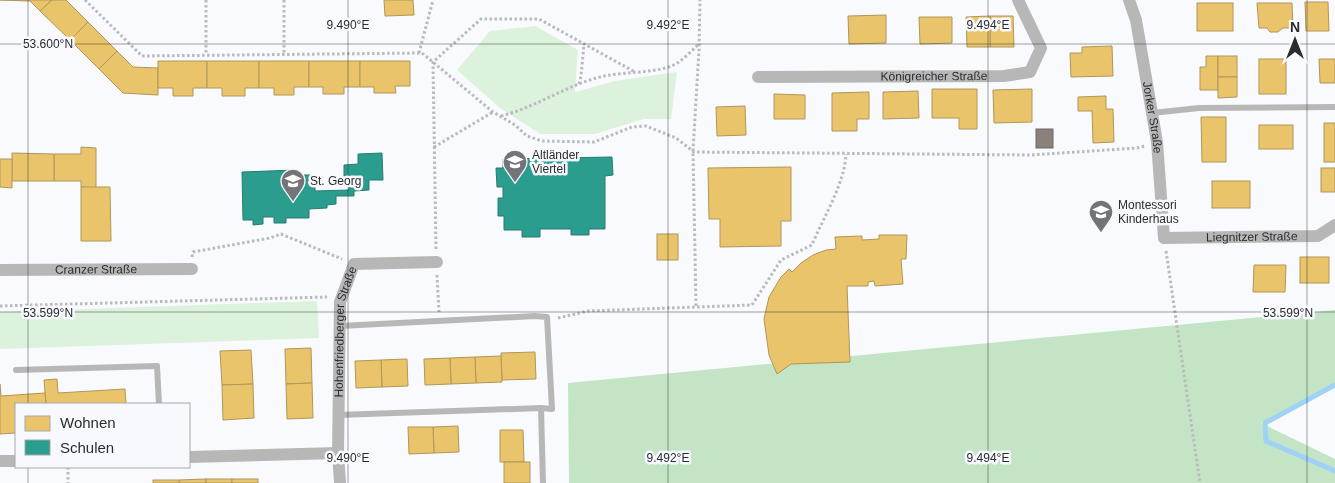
<svg xmlns="http://www.w3.org/2000/svg" width="1335" height="483" viewBox="0 0 1335 483" font-family="Arial,sans-serif">
	<style>
		.green { fill: #dcf2dd }
		.forest { fill: #c3e5c5 }
		.homes { fill: #e9c46a; stroke: #b09658 }
		.schools { fill: #2a9d8f; stroke: #2a7b72 }
		.industry { fill: #8a817c; stroke: #6e6865 }
		.lines { fill: none; stroke-linecap: round; stroke-linejoin: round }
		.stream { stroke: #a0d2f6; stroke-width: 5 }
		.path { stroke: #bababc; stroke-width: 3; stroke-dasharray: 2.5 2.5; stroke-linecap: butt }
		.service { stroke: #b8b7b8; stroke-width: 6 }
		.minor { stroke: #b8b7b8; stroke-width: 12 }
		.ticks { fill: none; stroke: #2b2c2f; stroke-width: 1; stroke-opacity: 0.45 }
		.labels { text-anchor: middle; stroke-width: 5; stroke-linejoin: round; paint-order: stroke }
		.street-label { font-size: 12px; fill: #2b2c2f; stroke: #f8f9fe }
		.poi-label { font-size: 12px; fill: #2b2c2f; stroke: #f8f9fe; text-anchor: start }
		.ticks-label { font-size: 12px; text-anchor: middle; fill: #2b2c2f; stroke: #f8f9fe; stroke-width: 5; stroke-linejoin: round; paint-order: stroke }
	</style>
	<rect width="100%" height="100%" fill="#f9fafd"/>
	<g class="green">
		<path d="M535,26l43,24 -3,42 40,-11 62,-9 -6,47h-27l-49,15h-55l-40,-26 -43,-38 33,-39z"/>
		<path d="M317,301l2,37 -319,11v-37z"/>
	</g>
	<path class="forest" d="M1335,310v74l-74,39 74,36v24h-766l-1,-100z"/>
	<g class="homes">
		<path d="M0,0h52l-12,11 -10,-10z"/>
		<path d="M52,0h14l22,22 -18,18 -30,-29z"/>
		<path d="M384,0h29l1,15 -29,1z"/>
		<path d="M1305,2h23l1,29h-23z"/>
		<rect x="1197" y="3" width="36" height="28"/>
		<path d="M1257,3h35l1,25h-10l-5,4h-8l-3,-4h-8z"/>
		<path d="M886,15v28l-37,1 -1,-28z"/>
		<path d="M990,16h23l1,31h-24z"/>
		<path d="M990,16v31h-23l-1,-30z"/>
		<path d="M919,17h33v26l-32,1z"/>
		<path d="M88,22l29,29 -18,18 -29,-29z"/>
		<path d="M1112,46l1,30 -42,1 -1,-24h12v-6z"/>
		<path d="M117,51l16,16 25,1v27l-35,-2 -24,-24z"/>
		<path d="M1206,56h12v34h-18v-23h6z"/>
		<rect x="1218" y="56" width="19" height="21"/>
		<rect x="1259" y="59" width="27" height="35"/>
		<path d="M1319,59h16v24h-15z"/>
		<path d="M158,61h49v27h-14v8h-20v-8h-15z"/>
		<path d="M207,61h52v27h-14v8h-23v-8h-15z"/>
		<path d="M259,61h50v26h-15v8h-20v-7h-15z"/>
		<path d="M309,61h51v26h-16v7h-21v-7h-14z"/>
		<path d="M360,61h50v25h-15l1,7h-22v-6h-14z"/>
		<path d="M1218,77h19v20l-19,1z"/>
		<path d="M932,89h45v40h-18v-11h-27z"/>
		<path d="M1032,89v33l-38,1 -1,-33z"/>
		<path d="M918,91l1,27 -36,1v-27z"/>
		<path d="M869,92v27h-12v12h-25v-38z"/>
		<path d="M774,94l31,1v24h-31z"/>
		<path d="M1106,96v13h7l1,33 -21,1 -1,-32h-14v-14z"/>
		<path d="M745,106l1,29 -29,1 -1,-29z"/>
		<path d="M1201,117h25v45h-24z"/>
		<rect x="1324" y="123" width="11" height="39"/>
		<rect x="1259" y="125" width="34" height="24"/>
		<path d="M81,147l15,1v40l-15,-1v-6h-27v-27h27z"/>
		<path d="M12,153l42,1v27h-42z"/>
		<path d="M0,159h12v29l-12,-1z"/>
		<path d="M791,167v54h-10v25l-61,1v-28h-11l-1,-51z"/>
		<rect x="1321" y="168" width="14" height="24"/>
		<rect x="1212" y="181" width="38" height="27"/>
		<path d="M81,187h29l1,54h-30z"/>
		<rect x="657" y="234" width="21" height="26"/>
		<path d="M879,235h28l-1,24h-5l2,25 -28,2 -1,-5 -6,1v4h-21l3,76 -59,2 -14,10 -8,-19 -5,-36 5,-22 12,-20 8,-8 3,3 9,-9 12,-8 13,-5 10,-1 -1,-12 27,-1v4l17,-1z"/>
		<rect x="1300" y="257" width="29" height="26"/>
		<path d="M1254,265h32l-1,27h-32z"/>
		<path d="M311,348l1,35 -26,1 -1,-35z"/>
		<path d="M251,350l2,34 -31,1 -2,-34z"/>
		<path d="M535,352l1,27 -34,1 -1,-27z"/>
		<path d="M501,356l1,26 -26,1 -1,-26z"/>
		<path d="M475,357l1,26 -25,1 -1,-26z"/>
		<path d="M450,358l1,26 -26,1 -1,-26z"/>
		<path d="M407,359l1,27 -26,1 -1,-27z"/>
		<path d="M381,360l1,27 -26,1 -1,-27z"/>
		<path d="M57,379l1,14 67,-4 1,15h-80l-2,-24z"/>
		<path d="M312,383l1,35 -26,1 -1,-35z"/>
		<path d="M0,384l1,12 44,-3 1,11h-30v29l-16,1z"/>
		<path d="M253,384l1,34 -31,2 -1,-35z"/>
		<path d="M458,426l1,26 -25,1 -1,-26z"/>
		<path d="M408,427h25l1,26 -25,1z"/>
		<path d="M500,430h23l1,32h-24z"/>
		<rect x="504" y="462" width="26" height="21"/>
		<path d="M206,479v4h-27v-3z"/>
		<rect x="206" y="479" width="26" height="4"/>
		<rect x="232" y="479" width="26" height="4"/>
		<rect x="153" y="480" width="26" height="3"/>
	</g>
	<g class="schools">
		<path d="M382,153l1,27h-14v10l-15,1v5h-18v8l-9,1v3l-18,1v9h-23v5h-12v-6h-11v7l-10,1v-5h-10l-1,-48 53,-2v5h20v16l34,-1 -1,-9h-4v-16l14,-1v-10z"/>
		<path d="M612,157l1,18 -8,1v53h-16v6h-18v-6h-31v8h-18v-7h-18v-14h-6v-18h5v-11h-6l-1,-19h7v-9z"/>
	</g>
	<rect class="industry" x="1036" y="129" width="17" height="19"/>
	<g class="lines">
		<path class="stream" d="M1335,385l-70,38 1,18 69,30"/>
		<g class="path">
			<path d="M85,0l57,56 280,-3 71,59 22,13 12,11 15,5 52,1 38,-15 14,-1 30,12 18,14 337,3 106,-7 8,-2"/>
			<path d="M206,0v55"/>
			<path d="M284,0v55"/>
			<path d="M419,53l14,-53"/>
			<path d="M579,84l2,-8 3,-32"/>
			<path d="M501,116c36,-9 67,-32 103,-40 21,-4 45,-3 65,-9 12,-4 21,-15 30,-23"/>
			<path d="M434,147l59,-35"/>
			<path d="M436,249l-3,-187 48,-43h58l96,53"/>
			<path d="M1166,251l34,232"/>
			<path d="M192,257l1,-5 77,-14 11,-4 61,25"/>
			<path d="M437,275l2,37"/>
			<path d="M0,306l327,-9"/>
			<path d="M696,306l-3,-155 6,-101 1,-50"/>
			<path d="M558,318l30,-7 164,-6 29,-45 31,-15c11,-27 33,-62 34,-91"/>
			<path d="M68,467v16"/>
		</g>
		<g class="service">
			<path d="M1152,113l47,-5 136,-1"/>
			<path d="M340,326l195,-10 12,1 5,92 -11,-1"/>
			<path d="M16,370l141,-4 2,38"/>
			<path d="M338,415l203,-7 2,75"/>
		</g>
		<g class="minor">
			<path id="s1" d="M1129,0l7,20 21,122 7,96 154,-2 17,-11"/>
			<path id="s2" d="M758,77l246,-1 26,-4 11,-24 -23,-48"/>
			<path id="s3" d="M0,270l192,-1"/>
			<path id="s4" d="M338,453l2,-151 14,-38 83,-2"/>
			<path d="M189,457l149,-4 2,30"/>
			<path d="M0,461h16"/>
		</g>
	</g>
	<path class="ticks" d="M28,0v404M348,0v483M668,0v483M988,0v483M1307,0v483M0,44h1335M0,312h1335M28,467v16"/>
	<defs>
		<symbol id="school-pin" viewBox="-11 -11 22 30"><path d="M0 17L-7.5 6A9.5 9.5 0 1 1 7.5 6Z" fill="#737477" stroke="#f8f9fe"/><path d="M0-5L7-2L0 1L-7-2ZM-4 1L0 2.5L4 1V4Q0 6-4 4Z" fill="#fff"/></symbol>
	</defs>
	<g fill-rule="evenodd">
		<use href="#school-pin" x="501" y="148" width="28" height="38"/>
		<use href="#school-pin" x="279" y="167" width="28" height="38"/>
		<use href="#school-pin" x="1087" y="198" width="28" height="38"/>
	</g>
	<g class="labels">
		<g class="street-label">
			<text dy="4" stroke="none"><textPath href="#s2" startOffset="176">Königreicher Straße</textPath></text>
			<text dy="4" stroke="none"><textPath href="#s1" startOffset="120">Jorker Straße</textPath></text>
			<text dy="4" stroke="none"><textPath href="#s1" startOffset="329">Liegnitzer Straße</textPath></text>
			<text dy="4" stroke="none"><textPath href="#s3" startOffset="96">Cranzer Straße</textPath></text>
			<text dy="4" stroke="none"><textPath href="#s4" startOffset="122">Hohenfriedberger Straße</textPath></text>
		</g>
		<g class="poi-label">
			<text x="532" y="159">Altländer<tspan x="532" dy="14">Viertel</tspan></text>
			<text x="310" y="185">St. Georg</text>
			<text x="1118" y="209">Montessori<tspan x="1118" dy="14">Kinderhaus</tspan></text>
		</g>
	</g>
	<g class="ticks-label">
		<text x="348" y="29">9.490°E</text>
		<text x="668" y="29">9.492°E</text>
		<text x="988" y="29">9.494°E</text>
		<text x="48" y="48">53.600°N</text>
		<text x="48" y="317">53.599°N</text>
		<text x="1288" y="317">53.599°N</text>
		<text x="348" y="462">9.490°E</text>
		<text x="668" y="462">9.492°E</text>
		<text x="988" y="462">9.494°E</text>
	</g>
	<rect x="15" y="403" width="175" height="65" fill="#f8f9fe" stroke="#a6a7ab"/>
	<rect x="25" y="416" width="25" height="15" fill="#e9c46a" stroke="#a6a7ab"/>
	<text x="60" y="428" font-size="15" fill="#2b2c2f">Wohnen</text>
	<rect x="25" y="440" width="25" height="15" fill="#2a9d8f" stroke="#a6a7ab"/>
	<text x="60" y="453" font-size="15" fill="#2b2c2f">Schulen</text>
	<g transform="translate(1295 40)" stroke="#f8f9fe" stroke-width="4" paint-order="stroke">
	<path d="M0-4L9 19L0 12L-9 19Z" fill="#2b2c2f"/>
	<text y="-8" font-size="14" font-weight="bold" text-anchor="middle" fill="#2b2c2f">N</text>
	</g>
</svg>
